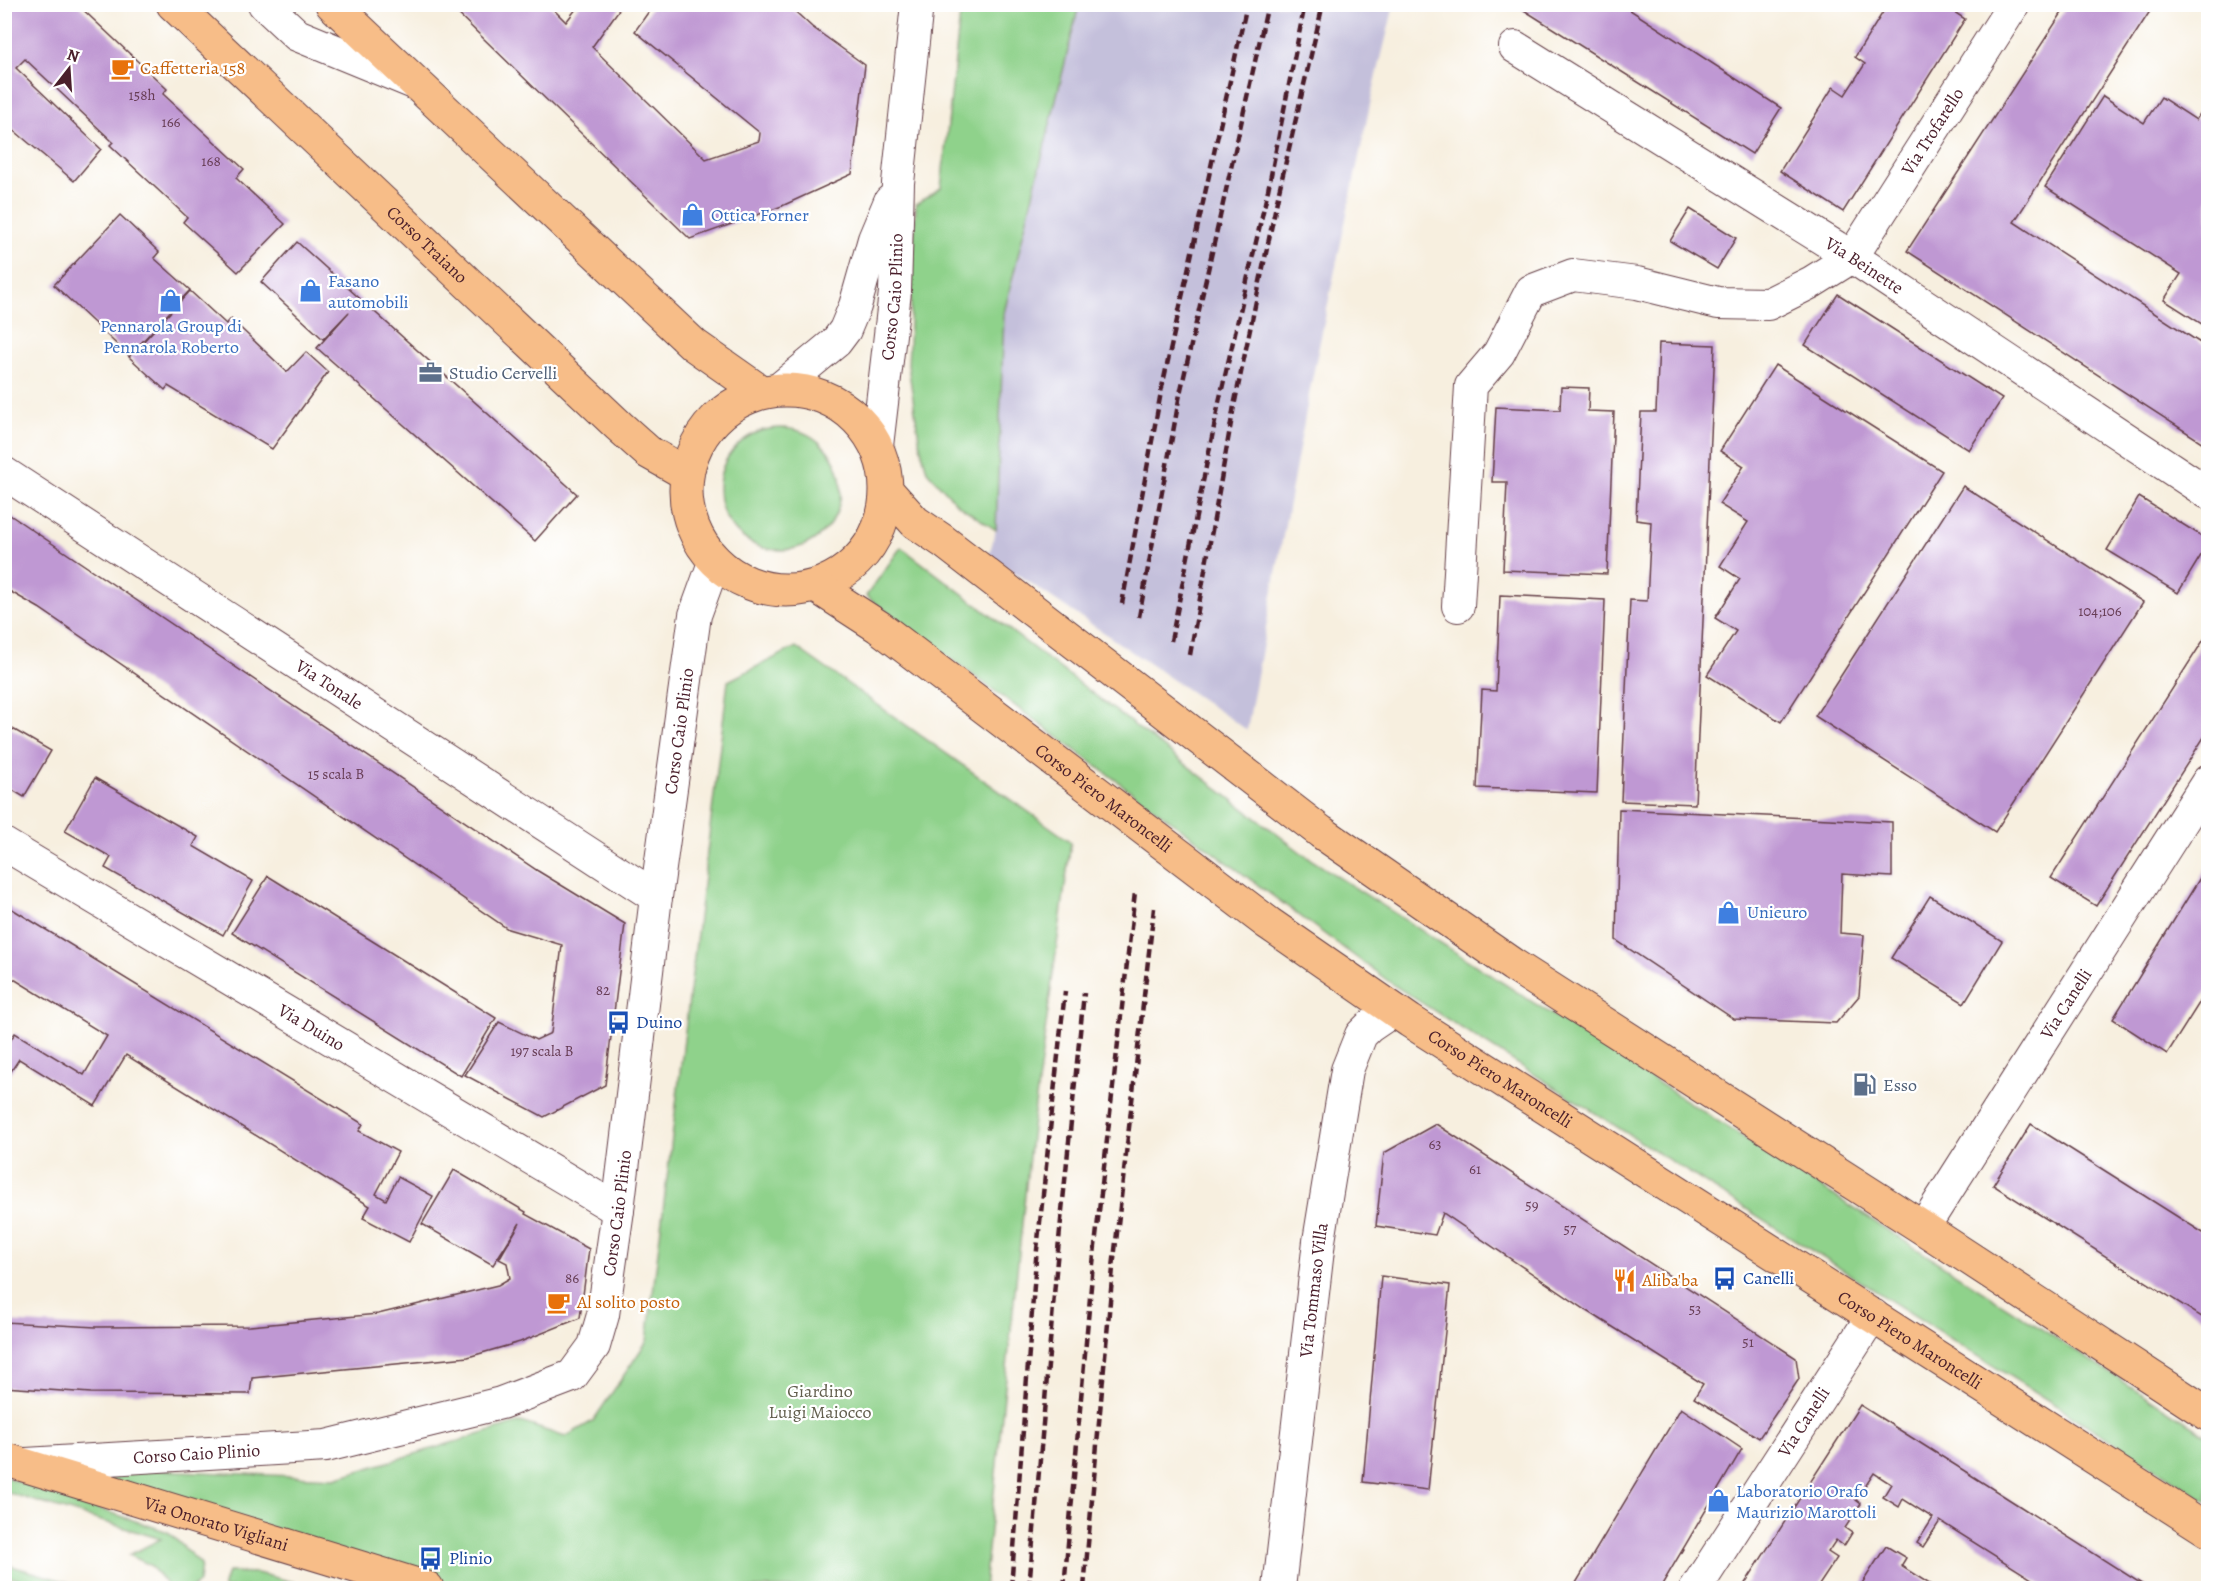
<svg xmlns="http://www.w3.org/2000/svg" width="2213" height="1593" viewBox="0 0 2213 1593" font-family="Alegreya,serif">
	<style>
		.industrial { fill: #c4c0db }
		.green { fill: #8fd28b; stroke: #6c785b; stroke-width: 1.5 }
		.building { fill: #bf98d3 }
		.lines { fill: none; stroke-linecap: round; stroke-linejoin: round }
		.minor-casing { stroke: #643e46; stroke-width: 34 }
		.major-casing { stroke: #643e46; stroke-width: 35 }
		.minor { stroke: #fff; stroke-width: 32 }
		.major { stroke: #f7bd88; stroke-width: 33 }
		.rail { stroke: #4a1f2b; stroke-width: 4.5; stroke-dasharray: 9 4.5; stroke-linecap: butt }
		.labels { text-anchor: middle; stroke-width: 4.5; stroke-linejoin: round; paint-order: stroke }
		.number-label { font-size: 15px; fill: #673d55 }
		.food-label { font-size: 18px; fill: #c56008; stroke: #fff; text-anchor: start }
		.street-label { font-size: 18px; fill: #4a1f2b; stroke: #fff }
		.shop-label { font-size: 18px; fill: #366cbe; stroke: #fff; text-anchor: start }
		.service-label { font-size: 18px; fill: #4e5e75; stroke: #fff; text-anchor: start }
		.transit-label { font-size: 18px; fill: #164399; stroke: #fff; text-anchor: start }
		.park-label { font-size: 18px; fill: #625e4d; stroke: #fff }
	</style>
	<rect width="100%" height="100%" fill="#fff"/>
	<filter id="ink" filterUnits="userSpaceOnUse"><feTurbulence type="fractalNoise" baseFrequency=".0167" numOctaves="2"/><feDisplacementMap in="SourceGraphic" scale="12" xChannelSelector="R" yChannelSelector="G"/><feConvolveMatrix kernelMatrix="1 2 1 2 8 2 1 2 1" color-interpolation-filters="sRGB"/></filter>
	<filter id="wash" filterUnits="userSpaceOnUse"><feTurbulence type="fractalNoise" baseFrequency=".008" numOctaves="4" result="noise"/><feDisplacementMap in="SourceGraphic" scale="24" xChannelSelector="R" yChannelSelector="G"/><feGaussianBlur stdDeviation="1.35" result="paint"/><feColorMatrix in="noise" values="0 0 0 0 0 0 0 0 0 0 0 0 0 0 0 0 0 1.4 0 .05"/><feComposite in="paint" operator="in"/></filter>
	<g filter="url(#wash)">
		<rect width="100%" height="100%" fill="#f7efdf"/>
		<path class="industrial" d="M1079,5h315l-23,95 -60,284 -64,346 -258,-175 7,-25 8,-217z"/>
		<g class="green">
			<path d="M961,5h118l-75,308 -8,217 -39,-26 -30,-33 -7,-26 -12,-80 8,-161 25,-16z"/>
			<circle cx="780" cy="489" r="61"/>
			<path d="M901,547l406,310 901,579v66l-813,-516 -529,-390z"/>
			<path d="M796,647l275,195 -39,286 -48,460h-557l-404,-124 312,14 186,-56 44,15 28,-16 54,-80 81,-660z"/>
			<path d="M5,1477l163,55 33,32 -2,18 -7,6h-18l-6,-2 -18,-21 -21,-10 32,-16 -156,-47z"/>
			<path d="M5,1564l82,24h-36l-46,-12z"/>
			<path d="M228,1572l29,1 60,15h-94z"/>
		</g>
		<g id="blocks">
			<g class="building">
				<path d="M9,4h68l90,85 -4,5 81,75 -8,9 49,46 -47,48 -55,-50 4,-5 -77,-72 3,-3 -88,-83 -9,9 85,81 -27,32 -70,-59v-112z"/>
				<path d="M448,4h100l18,18 14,-18h43l-31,43 114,112 53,-18 1,-8 -125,-102 19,-27h133l25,23 53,38 -13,109 -70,32 -92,33z"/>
				<path d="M1519,4h102l160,104 -29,46 -233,-147z"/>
				<path d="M1888,4h54l23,15 -122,193 -63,-41 53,-84 12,8 20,-31 -10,-7z"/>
				<path d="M2067,5h87l-140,217 194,126v87l-5,8 -296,-192z"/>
				<path d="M2103,96l41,27 17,-26 35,23 12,-19v227l-44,-28 17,-26 -136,-87z"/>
				<path d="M1690,209l46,29 -19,31 -47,-28z"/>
				<path d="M120,215l39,37 -5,6 36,32 -61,66 -75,-71z"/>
				<path d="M297,242l280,252 -42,47 -218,-193 32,-36 -26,27 -62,-57z"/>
				<path d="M190,291l36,33 5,-5 56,53 19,-20 22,20 -56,77 -104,-63 -3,4 -36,-33z"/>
				<path d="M1838,294l164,105 -33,51 -164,-105z"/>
				<path d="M1659,343l56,2 -20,459 -74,-3 9,-201 17,1 4,-79 -15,-2 5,-108h15z"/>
				<path d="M1775,365l167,106 -161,251 -74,-47 29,-44 -21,-13 25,-39 -20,-13 28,-44 -29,-18 25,-38 -24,-15z"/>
				<path d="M1561,387l28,1 -1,23 26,1 -7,162 -104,-4 4,-88h-15l4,-75 64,3z"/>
				<path d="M1963,486l180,116 -148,230 -180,-116z"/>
				<path d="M2139,497l69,43v4l-30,49 -71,-43z"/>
				<path d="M4,511l534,360 87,53 -20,161 -61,32 -79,-42 34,-53 37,18 15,-7 11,-88 -54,-16 -469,-321 -35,-20z"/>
				<path d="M1500,595l105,5 -8,193 -120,-5 5,-98 14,1z"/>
				<path d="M2208,633v98l-112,175 -45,-28z"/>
				<path d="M4,724l47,27 -27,46 -20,-12z"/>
				<path d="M95,778l103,59 -5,9 60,35 -30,54 -118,-67 6,-11 -46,-26z"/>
				<path d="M1619,809l273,13v55l-50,-3 -2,59 24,2 -5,61 -23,27 -102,-4 -118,-79z"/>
				<path d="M2208,865v124l-41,65 -54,-35z"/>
				<path d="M268,876l228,142 -35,58 -229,-143z"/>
				<path d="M1930,896l72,45 -38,62 -73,-45z"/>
				<path d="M4,904l359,220 -4,7 39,21 -22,42 10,6 12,-23 35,19 -24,46 -46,-24 7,-12 -244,-151 -31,51 -76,-47 -15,23v-31l11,-18 69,42 23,-39 -103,-63z"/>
				<path d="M1436,1124l360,234 3,21 -40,59 -65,-40 9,-14 -117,-74 -143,-97 -8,22 -59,-9 8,-73z"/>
				<path d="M2031,1124l177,112v85l-215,-136z"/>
				<path d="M454,1170l72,42 -1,2 64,35 -9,69 -60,24 -52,15 -216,21 -2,16 -159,-1 -87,-6v-65l92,5 154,-1 128,-12 120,-29 12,-7 -3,-15 -8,-4 21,-36 -27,42 -71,-41z"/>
				<path d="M1381,1276l69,9 -22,205 -65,-8z"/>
				<path d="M1860,1405l103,65 185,118h-102l-106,-67 -17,26 -6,-4 16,-25 -30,-19 -4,8 -16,-10 8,-13 -17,-11 -18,27 5,4 -16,24 7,5 -8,13 -8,-6 -8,12 9,6 -20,30 -6,-2 -2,2h-67z"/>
				<path d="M1681,1408l61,41 -82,139h-87z"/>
				<path d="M1886,1546l20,12 -5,8 35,22h-77z"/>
			</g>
		</g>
	</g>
	<g filter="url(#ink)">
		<use href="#blocks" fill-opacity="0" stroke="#643e46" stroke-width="1.5"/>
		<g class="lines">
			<defs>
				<g id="minor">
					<path d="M264,4l33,31 117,48"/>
					<path id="s1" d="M1515,47l337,210 356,236"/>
					<path d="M779,389l57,-47 9,-12 10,-24 19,-67 16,-38"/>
					<path id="s2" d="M877,446l18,-154 3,-109 19,-179"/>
					<path id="s3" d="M4,473l652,424"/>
					<path id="s4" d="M1458,606l13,-220 28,-33 32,-62 42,-16 64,8 81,20 50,1 44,-22 40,-25 162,-253"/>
					<path id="s5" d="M4,844l614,366"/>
					<path id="s6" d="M1923,1228l285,-447"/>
					<path id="s7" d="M26,1464l300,-18 175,-43 71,-27 22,-30 9,-31 15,-105 38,-313 39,-282 20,-55"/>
					<path id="s8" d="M1279,1588l40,-347 28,-171 14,-35 8,-8 25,-17"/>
					<path id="s9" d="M1696,1588l177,-273"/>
				</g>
				<g id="major">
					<path id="s10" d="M173,4l446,422 29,26 39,22"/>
					<path d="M332,4l362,341 67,47"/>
					<circle cx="786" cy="490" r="100"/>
					<path d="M888,492l27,30 28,19 378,291 192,133 410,263 285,186"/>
					<path id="s11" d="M819,588l60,39 389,296 142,98 798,509"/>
					<path id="s12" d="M4,1459l423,129"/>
				</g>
			</defs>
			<use href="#minor" class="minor-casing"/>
			<use href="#major" class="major-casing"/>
			<use href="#minor" class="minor"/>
			<use href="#major" class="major"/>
			<g class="rail">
				<path d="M1122,604l39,-212 86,-388"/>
				<path d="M1139,617l41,-223 88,-390"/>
				<path d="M1171,641l48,-239 49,-212 37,-186"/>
				<path d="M1190,655l44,-249 45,-215 44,-187"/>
				<path d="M1011,1588l25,-329 29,-268"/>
				<path d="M1029,1588l28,-328 27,-267"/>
				<path d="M1064,1588l29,-324 42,-372"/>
				<path d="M1084,1588l29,-320 41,-360"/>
			</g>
		</g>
	</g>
	<defs>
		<symbol id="cafe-bare" viewBox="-9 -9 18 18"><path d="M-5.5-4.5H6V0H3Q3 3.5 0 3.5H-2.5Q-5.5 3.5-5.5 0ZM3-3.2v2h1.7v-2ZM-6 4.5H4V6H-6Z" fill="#e8710a" stroke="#fff" stroke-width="2.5" paint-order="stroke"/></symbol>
		<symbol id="shop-bare" viewBox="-9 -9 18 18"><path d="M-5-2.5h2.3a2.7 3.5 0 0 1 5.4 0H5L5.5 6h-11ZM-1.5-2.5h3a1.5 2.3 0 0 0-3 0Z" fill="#3f7fe0" stroke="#fff" stroke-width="2.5" paint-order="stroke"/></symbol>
		<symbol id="office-bare" viewBox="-9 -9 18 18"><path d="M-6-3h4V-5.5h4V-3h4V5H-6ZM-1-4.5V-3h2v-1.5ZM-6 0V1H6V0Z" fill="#5c6f8a" stroke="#fff" stroke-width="2.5" paint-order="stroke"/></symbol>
		<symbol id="bus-bare" viewBox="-9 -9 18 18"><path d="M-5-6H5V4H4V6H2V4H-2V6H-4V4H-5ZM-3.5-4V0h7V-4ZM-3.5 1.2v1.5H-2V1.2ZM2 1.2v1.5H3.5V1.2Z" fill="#1a4fb4" stroke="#fff" stroke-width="2.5" paint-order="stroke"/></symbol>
		<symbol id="fuel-bare" viewBox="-9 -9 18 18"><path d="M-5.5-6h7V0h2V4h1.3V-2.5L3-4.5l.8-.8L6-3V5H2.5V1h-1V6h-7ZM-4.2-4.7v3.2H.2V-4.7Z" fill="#5c6f8a" stroke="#fff" stroke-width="2.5" paint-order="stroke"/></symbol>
		<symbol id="restaurant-bare" viewBox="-9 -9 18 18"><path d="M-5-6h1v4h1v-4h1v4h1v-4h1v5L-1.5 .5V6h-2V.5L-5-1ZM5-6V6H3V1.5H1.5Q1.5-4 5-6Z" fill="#e8710a" stroke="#fff" stroke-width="2.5" paint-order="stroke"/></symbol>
	</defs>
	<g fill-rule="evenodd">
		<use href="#cafe-bare" x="106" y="52" width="33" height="33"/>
		<use href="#shop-bare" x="676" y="198" width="33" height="33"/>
		<use href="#shop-bare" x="294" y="274" width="33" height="33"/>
		<use href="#shop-bare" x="154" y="284" width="33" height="33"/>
		<use href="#office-bare" x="414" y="356" width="33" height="33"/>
		<use href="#shop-bare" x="1712" y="896" width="33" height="33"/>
		<use href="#bus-bare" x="602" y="1006" width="33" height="33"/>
		<use href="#fuel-bare" x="1848" y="1068" width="33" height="33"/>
		<use href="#bus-bare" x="1708" y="1262" width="33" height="33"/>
		<use href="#restaurant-bare" x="1608" y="1264" width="33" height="33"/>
		<use href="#cafe-bare" x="542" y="1286" width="33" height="33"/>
		<use href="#shop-bare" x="1702" y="1484" width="33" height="33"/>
		<use href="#bus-bare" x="414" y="1542" width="33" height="33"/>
	</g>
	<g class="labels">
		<g class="number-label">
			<text x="142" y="100">158h</text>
			<text x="171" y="127">166</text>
			<text x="211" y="166">168</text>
			<text x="2100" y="616">104;106</text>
			<text x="336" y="779">15 scala B</text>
			<text x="603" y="995">82</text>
			<text x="542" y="1056">197 scala B</text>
			<text x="1435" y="1149">63</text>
			<text x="1475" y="1174">61</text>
			<text x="1532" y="1210">59</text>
			<text x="1570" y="1234">57</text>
			<text x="572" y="1283">86</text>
			<text x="1695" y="1314">53</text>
			<text x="1748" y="1347">51</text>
		</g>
		<g class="food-label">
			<text x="140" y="74">Caffetteria 158</text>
			<text x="1642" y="1286">Aliba'ba</text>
			<text x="577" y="1308">Al solito posto</text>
		</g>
		<g class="street-label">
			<text dy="6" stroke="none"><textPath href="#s4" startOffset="822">Via Trofarello</textPath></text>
			<text dy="6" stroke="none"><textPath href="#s10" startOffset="350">Corso Traiano</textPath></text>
			<text dy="6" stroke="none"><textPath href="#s1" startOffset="412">Via Beinette</textPath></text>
			<text dy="6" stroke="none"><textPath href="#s2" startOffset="150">Corso Caio Plinio</textPath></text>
			<text dy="6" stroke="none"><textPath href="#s3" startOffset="388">Via Tonale</textPath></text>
			<text dy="6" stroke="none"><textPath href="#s7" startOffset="1215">Corso Caio Plinio</textPath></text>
			<text dy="6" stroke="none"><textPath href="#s11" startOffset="354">Corso Piero Maroncelli</textPath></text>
			<text dy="6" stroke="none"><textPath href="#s6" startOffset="266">Via Canelli</textPath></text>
			<text dy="6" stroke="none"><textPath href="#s5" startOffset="358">Via Duino</textPath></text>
			<text dy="6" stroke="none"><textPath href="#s11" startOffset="840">Corso Piero Maroncelli</textPath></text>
			<text dy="6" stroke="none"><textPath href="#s7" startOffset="729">Corso Caio Plinio</textPath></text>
			<text dy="6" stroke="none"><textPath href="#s8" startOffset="300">Via Tommaso Villa</textPath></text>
			<text dy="6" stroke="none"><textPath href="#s11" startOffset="1326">Corso Piero Maroncelli</textPath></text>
			<text dy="6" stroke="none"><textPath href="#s9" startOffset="198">Via Canelli</textPath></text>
			<text dy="6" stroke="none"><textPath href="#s7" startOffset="171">Corso Caio Plinio</textPath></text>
			<text dy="6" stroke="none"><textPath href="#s12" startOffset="222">Via Onorato Vigliani</textPath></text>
		</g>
		<g class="shop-label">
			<text x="711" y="221">Ottica Forner</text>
			<text x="328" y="287">Fasano<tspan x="328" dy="21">automobili</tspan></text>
			<text x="171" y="332" text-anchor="middle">Pennarola Group di<tspan x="171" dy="21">Pennarola Roberto</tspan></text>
			<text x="1747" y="918">Unieuro</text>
			<text x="1736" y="1497">Laboratorio Orafo<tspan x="1736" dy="21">Maurizio Marottoli</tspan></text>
		</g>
		<g class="service-label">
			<text x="449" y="379">Studio Cervelli</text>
			<text x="1883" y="1091">Esso</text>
		</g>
		<g class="transit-label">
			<text x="636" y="1028">Duino</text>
			<text x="1743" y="1284">Canelli</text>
			<text x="449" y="1564">Plinio</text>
		</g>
		<g class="park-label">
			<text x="820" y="1397">Giardino<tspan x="820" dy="21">Luigi Maiocco</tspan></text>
		</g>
	</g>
	<rect width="2213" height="1593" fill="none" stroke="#fff" stroke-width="24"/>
	<g transform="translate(69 69) rotate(17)" stroke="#ffffff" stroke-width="4.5" paint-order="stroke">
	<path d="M0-4.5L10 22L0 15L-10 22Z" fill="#4a1f2b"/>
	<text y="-9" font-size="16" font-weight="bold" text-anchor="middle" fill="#4a1f2b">N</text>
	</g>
</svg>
